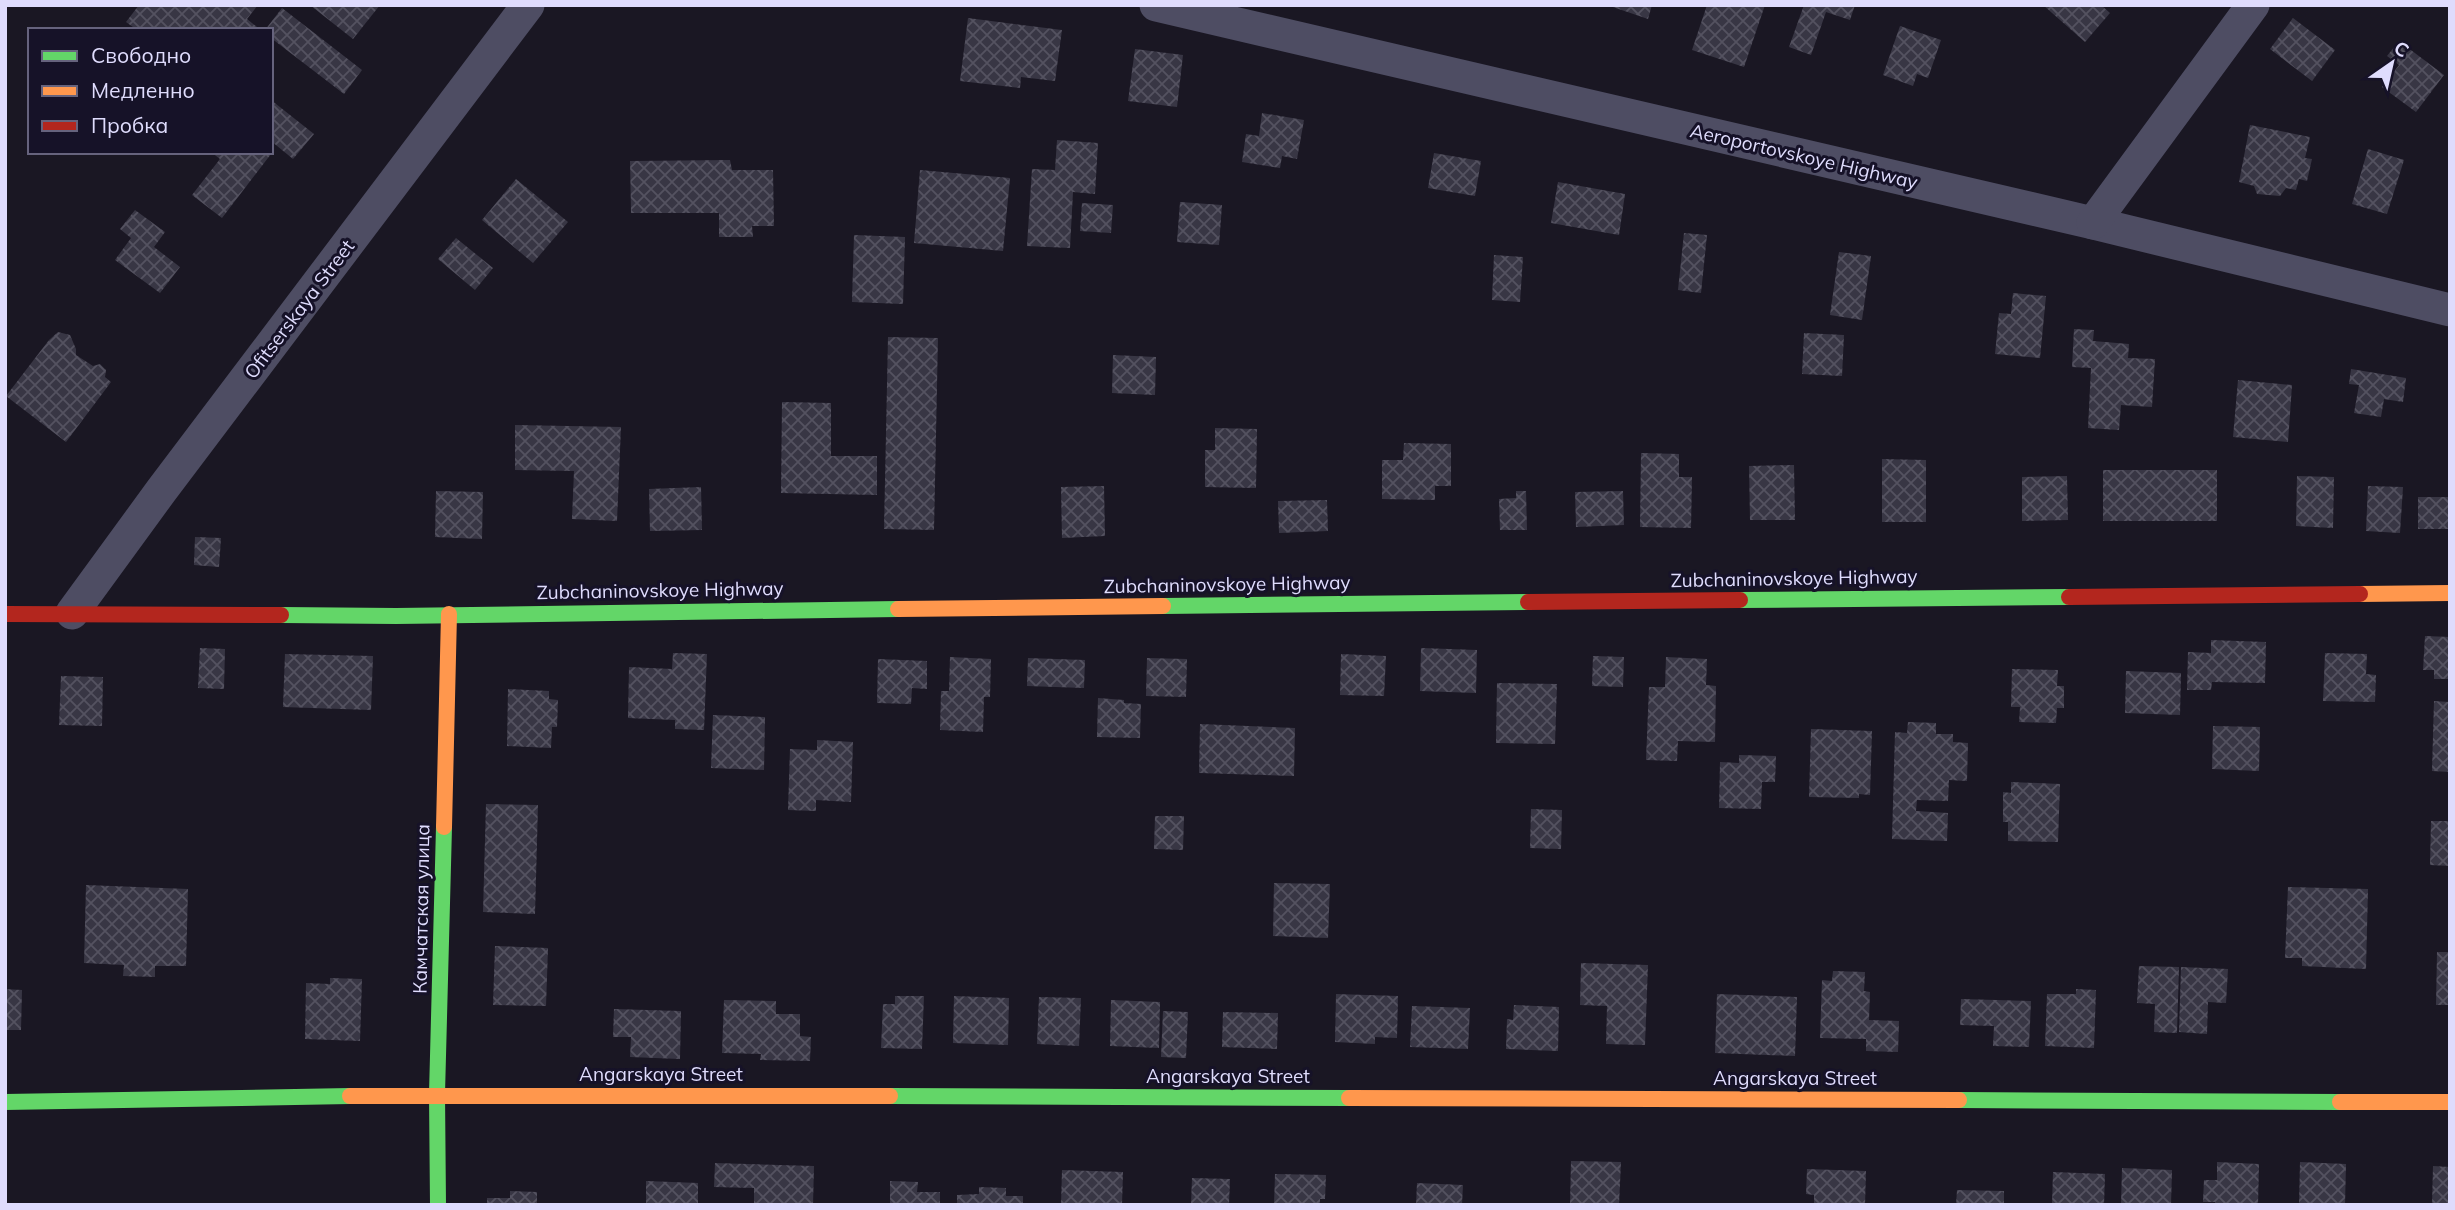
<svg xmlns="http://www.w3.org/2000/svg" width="2455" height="1210" viewBox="0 0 2455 1210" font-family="Mulish,sans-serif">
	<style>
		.building { fill: url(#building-cross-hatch) }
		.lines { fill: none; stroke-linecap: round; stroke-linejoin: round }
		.street { stroke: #4e4d63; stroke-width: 33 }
		.fast { stroke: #63d668; stroke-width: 16 }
		.slow { stroke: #ff974d; stroke-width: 16 }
		.jam { stroke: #b3261e; stroke-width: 16 }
		.labels { text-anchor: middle; stroke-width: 6; stroke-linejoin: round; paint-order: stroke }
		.street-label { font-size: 19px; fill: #dfdcfd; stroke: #161228 }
	</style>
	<defs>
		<pattern id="building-cross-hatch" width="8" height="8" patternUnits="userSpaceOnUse" patternTransform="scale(1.75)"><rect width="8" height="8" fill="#383644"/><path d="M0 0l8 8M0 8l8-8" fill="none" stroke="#545260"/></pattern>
	</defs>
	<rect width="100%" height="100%" fill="#1a1723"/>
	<g class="building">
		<path d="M139,5h119l-11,14 10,8 -2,3h-118l-11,-8z"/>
		<path d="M310,5h70l-27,34z"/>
		<path d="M1607,5h45l-4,14z"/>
		<path d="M1707,5h58l-21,62 -52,-17z"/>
		<path d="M1804,5h51l-5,15 -24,-8 -15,43 -22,-8z"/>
		<path d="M2043,5h58l9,8 -25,29z"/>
		<path d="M282,8l80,62 -18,24 -73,-56v-8h-6z"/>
		<path d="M968,18l94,12 -7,51 -34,-4 -1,11 -60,-7z"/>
		<path d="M2293,18l42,32 -23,31 -42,-32z"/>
		<path d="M1900,26l41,14 -13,38 -11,-4 -4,12 -30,-11z"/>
		<path d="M2399,41l45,34 -28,37 -34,-25 17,-22 -12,-9z"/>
		<path d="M1135,49l48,6 -6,52 -49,-6z"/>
		<path d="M271,100l43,34 -21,25 -22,-18z"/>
		<path d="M1262,113l42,7 -7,39 -15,-3 -2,12 -38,-6 4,-28 13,2z"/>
		<path d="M2250,125l60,12 -5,21 7,1 -5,22 -8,-2 -3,11 -10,-2 -6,8 -23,-2 -3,-8 -15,-4z"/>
		<path d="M1057,140l41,3 -3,51 -22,-2 -3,56 -43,-2 5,-77 23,1z"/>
		<path d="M2368,149l36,11 -17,54 -35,-10z"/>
		<path d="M211,152h57l3,2 -49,64 -30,-23 28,-36z"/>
		<path d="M1434,153l47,8 -6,35 -47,-8z"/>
		<path d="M730,160l2,10h41l1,56h-22l1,11h-34v-24h-88l-1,-52z"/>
		<path d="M920,170l90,8 -7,73 -89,-8z"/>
		<path d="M516,179l52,43 -35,41 -51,-43z"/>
		<path d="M1558,182l67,12 -6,41 -68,-12z"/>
		<path d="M1180,202l42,3 -3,40 -42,-3z"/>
		<path d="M1082,203l31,2 -2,28 -31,-2z"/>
		<path d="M135,210l30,22 -11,15 26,20 -20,26 -45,-33 16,-22 -11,-9z"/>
		<path d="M1684,233l23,2 -6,58 -23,-3z"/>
		<path d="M854,235l51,2 -2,67 -51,-2z"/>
		<path d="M456,238l37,30 -18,22 -37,-31z"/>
		<path d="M1839,252l32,4 -9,64 -32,-5z"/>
		<path d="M1494,255l29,2 -3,45 -28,-2z"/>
		<path d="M2013,293l33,3 -6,62 -45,-4 4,-41 12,1z"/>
		<path d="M2074,329l20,1 -1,11 36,3 -1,14 27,1 -3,48 -31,-2 -2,25 -31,-2 3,-60 -19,-1z"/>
		<path d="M58,332l12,3 6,14v6l17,11 7,-2 6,6 -1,7 6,5 -45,60 -60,-46 43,-56z"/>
		<path d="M1804,333l40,2 -2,41 -40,-2z"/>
		<path d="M888,337l50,1 -4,192 -50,-1z"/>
		<path d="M1113,355l43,2 -1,38 -43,-2z"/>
		<path d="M2351,369l55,9 -3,24 -19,-3 -3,18 -27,-4 5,-28 -10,-1z"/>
		<path d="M2238,380l54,5 -4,57 -55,-5z"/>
		<path d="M782,402l49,1v53h46v39l-96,-2z"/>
		<path d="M515,425l106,2 -4,94 -45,-2 2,-48 -59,-1z"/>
		<path d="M1215,428l42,1 -1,59 -51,-1v-37h10z"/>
		<path d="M1404,443l47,1v42h-16v14l-53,-1v-39h21z"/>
		<path d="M1641,453l38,1v23h13l-1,51 -51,-1z"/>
		<path d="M1882,459l44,1v62h-44z"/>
		<path d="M1794,465l1,55h-45l-1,-54z"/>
		<rect x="2103" y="470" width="114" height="51"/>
		<path d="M2067,476l1,44 -46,1v-44z"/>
		<path d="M2297,476l37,1 -1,51 -37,-2z"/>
		<path d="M1104,486l1,50 -43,2 -1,-51z"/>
		<path d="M2368,486l35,1 -3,46 -34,-2z"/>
		<path d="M701,487l1,43 -52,1 -1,-42z"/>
		<path d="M436,491l47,1 -1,47 -47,-2z"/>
		<path d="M1516,491h10l1,39h-27l-1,-31 17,-1z"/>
		<path d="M1623,491l1,34 -48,2 -1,-35z"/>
		<rect x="2418" y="497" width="32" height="32"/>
		<path d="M1327,500l1,31 -49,2 -1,-32z"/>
		<path d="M195,537l26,1 -2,29 -25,-2z"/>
		<path d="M2425,636l25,1v42h-16v-9h-11z"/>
		<path d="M2211,640l55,2 -1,41 -53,-1 -1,8h-24l1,-38 23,1z"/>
		<path d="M200,648l25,1 -1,40 -26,-1z"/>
		<path d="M1421,648l56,2 -1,43 -56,-2z"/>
		<path d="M673,653l34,1 -3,76 -29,-1v-9l-47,-2 1,-51 43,2z"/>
		<path d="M2325,653l42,1 -1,20 10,1 -1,27 -52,-1z"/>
		<path d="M285,654l88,2 -2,54 -88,-3z"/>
		<path d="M1341,654l45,2 -2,40 -44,-1z"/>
		<path d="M1593,656l31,1 -1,30 -31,-1z"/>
		<path d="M950,657l41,2 -1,38h-6l-1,35 -43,-2 1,-39h8z"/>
		<path d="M1666,657l41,2 -1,26 10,1 -1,56 -37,-1 -1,20 -31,-1 3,-73h16z"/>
		<path d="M1028,658l57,2 -1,28 -57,-2z"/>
		<path d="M1147,658l40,1 -1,38 -40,-1z"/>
		<path d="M878,659l49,2v28l-15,-1 -1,16 -34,-1z"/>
		<path d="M2012,669l46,1 -1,16h7v22h-7l-1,15 -37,-1 1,-15h-9z"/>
		<path d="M2126,671l55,2 -1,42 -55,-2z"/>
		<path d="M61,676l42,1 -1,49 -43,-1z"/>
		<path d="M1497,683l60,1 -2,60 -59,-1z"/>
		<path d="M508,689l41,2v8l9,1 -1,27h-5l-1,21 -44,-2z"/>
		<path d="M1098,698l26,2v3l17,1 -1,34 -43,-1z"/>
		<path d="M2434,701l16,1v70l-18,-1z"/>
		<path d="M713,715l52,2 -1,53 -53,-2z"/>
		<path d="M1908,722l28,1v11h17v8l15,1 -1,38 -18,-1 -1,21 -31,-1 -1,11 32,2 -1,28 -55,-2 3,-107 12,1z"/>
		<path d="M1200,724l95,4 -1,48 -95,-3z"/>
		<path d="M2213,726l47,1 -1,44 -47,-2z"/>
		<path d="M1811,729l61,2 -2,64 -11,-1v4l-50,-1z"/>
		<path d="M817,740l36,2 -2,60 -35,-2v11l-28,-1 2,-61 27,1z"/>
		<path d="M1739,755l37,1 -1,26h-13l-1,27 -42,-1 1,-46 19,1z"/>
		<path d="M2011,782l49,2 -2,58 -50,-1v-19h-5v-30l8,1z"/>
		<path d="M486,804l52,1 -3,109 -52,-2z"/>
		<path d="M1531,809l31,1 -1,39 -31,-1z"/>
		<path d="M1155,816h29l-1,34 -29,-1z"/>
		<path d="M2431,821h19v45l-20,-1z"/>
		<path d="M1274,883l56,1 -2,54 -55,-2z"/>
		<path d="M86,885l102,4 -2,77h-31v11l-32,-1 1,-11 -40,-2z"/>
		<path d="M2288,887l80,2 -2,80 -64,-3v-8h-17z"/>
		<path d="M495,946l53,2 -2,58 -53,-1z"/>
		<path d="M2437,952h13v53h-14z"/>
		<path d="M1581,963l67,2 -3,80 -39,-1 1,-38 -27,-1z"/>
		<path d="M2139,966l40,1 -2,66 -23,-1 1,-28 -18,-1z"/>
		<path d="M2181,967l47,2 -2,34 -18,-1 -1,32 -28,-2z"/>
		<path d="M1833,971l32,1 -1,19 6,1 -1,28 30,1 -1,31 -32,-1v-12l-46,-1 2,-58 10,1z"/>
		<path d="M330,978l32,1 -2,62 -55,-2 1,-56 24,1z"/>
		<path d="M5,989l17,1 -1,40h-16z"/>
		<path d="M2076,989l20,1 -2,58 -49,-2 2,-52h29z"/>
		<path d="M1336,994l62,2 -1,42 -22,-1v7l-40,-2z"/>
		<path d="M1717,994l80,3 -2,59 -80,-3z"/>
		<path d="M895,996h29l-2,53 -41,-1 2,-44h12z"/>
		<path d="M954,996l55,2 -1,47 -55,-2z"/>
		<path d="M1039,997l42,1 -2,48 -42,-2z"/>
		<path d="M1961,999l70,2 -2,46 -36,-1 1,-20 -34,-1z"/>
		<path d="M724,1000l52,1v13h24v22l11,1 -1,24 -50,-1 1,-6 -39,-1z"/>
		<path d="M1111,1000l49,2 -1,46 -49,-2z"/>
		<path d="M1514,1005l45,2 -1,44 -52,-2 1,-30 6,1z"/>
		<path d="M1412,1006l58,2 -2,41 -58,-2z"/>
		<path d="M614,1009l67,2 -1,48 -50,-2 1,-20h-18z"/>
		<path d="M1163,1011l25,1 -2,46 -25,-1z"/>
		<path d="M1223,1012l55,1 -1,36 -55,-2z"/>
		<path d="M1571,1161l50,1 -2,43h-49z"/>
		<path d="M2217,1162l42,2 -1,41h-43v-3h-12l1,-22h13z"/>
		<path d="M2300,1162l46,2 -1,41 -46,-1z"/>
		<path d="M715,1163l99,3 -1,39h-59v-17l-40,-1z"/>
		<path d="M2433,1166l17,1v38h-18z"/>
		<path d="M2122,1168l50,2 -1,35 -50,-1z"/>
		<path d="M1807,1169l59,2 -1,34h-51v-10l-8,-1z"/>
		<path d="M1062,1170l61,2 -1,33h-61z"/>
		<path d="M2053,1172l52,2 -1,31h-52z"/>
		<path d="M1275,1174l51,1 -1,24h-5v6h-46z"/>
		<path d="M1192,1178l38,1 -1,26h-38z"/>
		<path d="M646,1181l52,2v22h-52z"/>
		<path d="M890,1181l28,1 -1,10h23v13h-50z"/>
		<path d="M1417,1183l46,2 -1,20h-46z"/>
		<path d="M979,1187l27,1v8h17v9h-66v-10l22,-1z"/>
		<path d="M1957,1190l47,1v14h-48z"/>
		<path d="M510,1191l27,1v13h-50v-7h23z"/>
	</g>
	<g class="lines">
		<g class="street">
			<path d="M1156,5l937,218 357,87"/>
			<path d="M2093,223l160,-218"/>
			<path d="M72,613l89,-122 367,-486"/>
		</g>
		<g class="fast">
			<path d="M1740,600l329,-3"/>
			<path d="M1163,606l365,-4"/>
			<path d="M281,615l115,1 502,-7"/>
			<path d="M890,1096l459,2"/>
			<path d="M1959,1100l381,2"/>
			<path d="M5,1102l345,-6"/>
			<path d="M438,1205l-1,-111 7,-267"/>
		</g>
		<g class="slow">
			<path d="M2360,594l90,-1"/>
			<path d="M898,609l265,-3"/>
			<path d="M444,827l5,-213"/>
			<path d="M350,1096h540"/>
			<path d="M1349,1098l610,2"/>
			<path d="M2340,1102h110"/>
		</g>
		<g class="jam">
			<path d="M2069,597l291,-3"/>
			<path d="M1528,602l212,-2"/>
			<path d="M5,614l276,1"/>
		</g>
	</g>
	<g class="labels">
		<g class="street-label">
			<text transform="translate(1804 156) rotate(13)" y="7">Aeroportovskoye Highway</text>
			<text transform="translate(299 309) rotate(-53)" y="7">Ofitserskaya Street</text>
			<text transform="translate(1794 578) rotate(-1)" y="7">Zubchaninovskoye Highway</text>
			<text transform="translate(1227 584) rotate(-1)" y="7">Zubchaninovskoye Highway</text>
			<text transform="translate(660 590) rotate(-1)" y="7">Zubchaninovskoye Highway</text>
			<text transform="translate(421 909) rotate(-89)" y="7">Камчатская улица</text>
			<text x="661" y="1081">Angarskaya Street</text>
			<text x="1228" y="1083">Angarskaya Street</text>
			<text x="1795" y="1085">Angarskaya Street</text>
		</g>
	</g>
	<rect width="2455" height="1210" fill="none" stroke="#dfdcfd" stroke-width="14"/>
	<rect x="28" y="28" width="245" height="126" fill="#161228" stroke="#66637d" stroke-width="2"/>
	<rect x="42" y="51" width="35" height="10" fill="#63d668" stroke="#66637d" stroke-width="2"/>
	<text x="91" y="63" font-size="21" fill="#dfdcfd">Свободно</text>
	<rect x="42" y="86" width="35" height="10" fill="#ff974d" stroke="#66637d" stroke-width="2"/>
	<text x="91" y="98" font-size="21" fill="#dfdcfd">Медленно</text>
	<rect x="42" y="121" width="35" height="10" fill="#b3261e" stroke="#66637d" stroke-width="2"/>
	<text x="91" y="133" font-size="21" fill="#dfdcfd">Пробка</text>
	<g transform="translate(2392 63) rotate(34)" stroke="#161228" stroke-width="5" paint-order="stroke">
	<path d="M0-5L12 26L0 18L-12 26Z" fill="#dfdcfd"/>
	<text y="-10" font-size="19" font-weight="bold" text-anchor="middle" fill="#dfdcfd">С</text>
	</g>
</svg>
